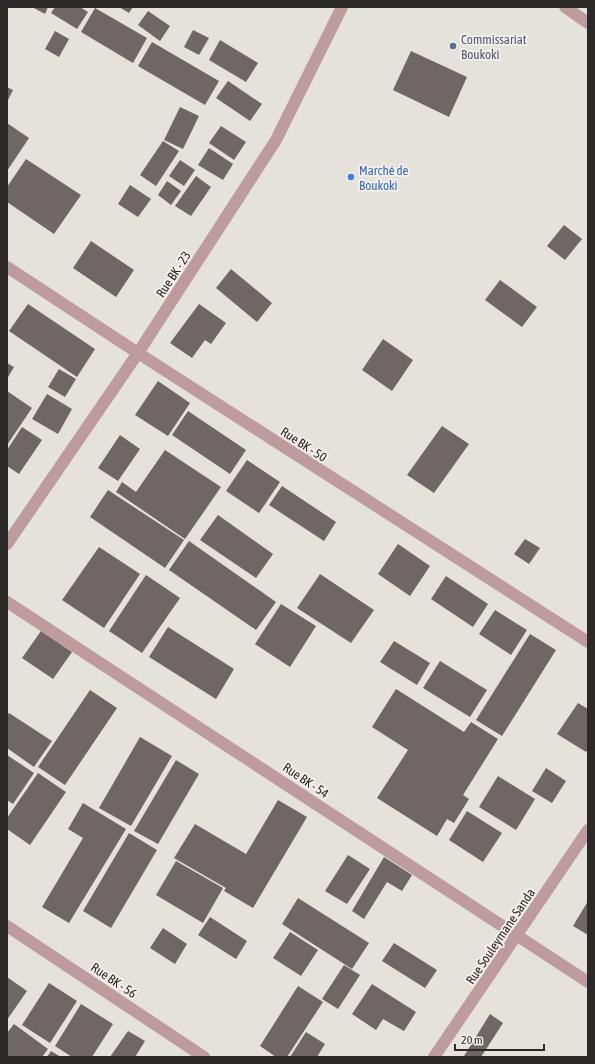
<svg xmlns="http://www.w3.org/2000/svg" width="595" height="1064" viewBox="0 0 595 1064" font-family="'Asap Condensed',sans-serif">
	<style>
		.building { fill: #6e6765 }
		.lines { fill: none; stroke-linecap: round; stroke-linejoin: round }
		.service { stroke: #be9c9d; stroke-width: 12 }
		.minor { stroke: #be9c9d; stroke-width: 12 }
		.service-dot { fill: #5c6f8a; stroke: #f3eee9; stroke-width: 1.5 }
		.shop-dot { fill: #3f7fe0; stroke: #f3eee9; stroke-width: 1.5 }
		.labels { text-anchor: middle; stroke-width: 4; stroke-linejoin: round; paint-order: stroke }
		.service-label { font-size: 13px; fill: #4e5e75; stroke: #f3eee9; text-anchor: start }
		.shop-label { font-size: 13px; fill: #366cbe; stroke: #f3eee9; text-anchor: start }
		.street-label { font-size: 13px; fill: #2c2a28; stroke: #f3eee9 }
	</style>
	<rect width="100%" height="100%" fill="#e5e1db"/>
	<g class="building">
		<path d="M32,7h16l-3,7z"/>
		<path d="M55,7h25l8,5 -11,17 -26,-16z"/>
		<path d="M119,7h14l-4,6z"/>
		<path d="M95,8l52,30 -14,25 -52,-31z"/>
		<path d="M148,11l22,15 -10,15 -22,-16z"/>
		<path d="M193,30l16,8 -10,17 -15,-8z"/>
		<path d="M55,31l14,8 -10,18 -14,-8z"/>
		<path d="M220,40l38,23 -12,19 -37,-22z"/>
		<path d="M152,42l67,39 -14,24 -67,-39z"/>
		<path d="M411,51l56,26 -18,40 -56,-27z"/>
		<path d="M228,81l34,23 -12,17 -34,-23z"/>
		<path d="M7,87l6,3 -6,12z"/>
		<path d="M180,107l19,9 -16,33 -19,-9z"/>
		<path d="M7,123l22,15 -22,33z"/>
		<path d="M221,126l25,16 -12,18 -25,-17z"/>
		<path d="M163,141l16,10 -23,35 -16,-11z"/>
		<path d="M209,148l24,16 -10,16 -25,-15z"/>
		<path d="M26,159l55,36 -27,39 -47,-32v-15z"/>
		<path d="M180,160l15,10 -11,16 -15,-10z"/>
		<path d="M196,176l15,11 -20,29 -16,-10z"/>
		<path d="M167,181l14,10 -10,14 -13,-10z"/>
		<path d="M130,185l21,14 -13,18 -20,-13z"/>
		<path d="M564,225l18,14 -17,21 -18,-14z"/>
		<path d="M91,241l43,29 -18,27 -43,-29z"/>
		<path d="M231,269l41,34 -15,19 -41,-34z"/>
		<path d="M500,280l37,27 -15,20 -37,-27z"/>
		<path d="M28,304l67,45 -18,28 -68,-46z"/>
		<path d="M199,304l27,19 -15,21 -6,-4 -13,18 -22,-15z"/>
		<path d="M383,339l30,21 -21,31 -30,-21z"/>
		<path d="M7,363l7,4 -7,12z"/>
		<path d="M59,369l17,10 -11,18 -17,-10z"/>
		<path d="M158,381l32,22 -22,33 -33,-21z"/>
		<path d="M7,391l25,17 -25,37z"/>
		<path d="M47,394l25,15 -14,25 -26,-15z"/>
		<path d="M188,411l58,39 -16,24 -58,-39z"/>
		<path d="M442,426l27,18 -35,49 -27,-18z"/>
		<path d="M22,427l20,13 -23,34 -12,-8v-16z"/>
		<path d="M120,435l20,14 -22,32 -20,-13z"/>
		<path d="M165,450l56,37 -36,52 -69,-47 6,-10 14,10z"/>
		<path d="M247,460l33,22 -21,31 -33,-22z"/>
		<path d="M282,486l54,36 -12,19 -55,-36z"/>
		<path d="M108,490l76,50 -19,28 -75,-51z"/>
		<path d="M218,515l55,39 -17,24 -56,-38z"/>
		<path d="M525,539l15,9 -11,16 -15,-10z"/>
		<path d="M189,541l87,61 -20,28 -87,-60z"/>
		<path d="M398,544l32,22 -20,30 -32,-22z"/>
		<path d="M99,547l41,27 -36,54 -42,-28z"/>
		<path d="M320,574l54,36 -23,33 -54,-35z"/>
		<path d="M146,575l34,23 -38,55 -33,-22z"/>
		<path d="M446,576l42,28 -15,23 -42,-28z"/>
		<path d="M281,604l35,22 -26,41 -35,-23z"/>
		<path d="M495,610l32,20 -16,25 -32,-21z"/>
		<path d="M168,627l66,42 -18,30 -67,-42z"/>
		<path d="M41,631l31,21 -19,27 -31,-21z"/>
		<path d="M530,634l26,16 -54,86 -26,-16z"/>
		<path d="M394,641l36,22 -13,22 -37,-23z"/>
		<path d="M440,661l47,29 -17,27 -47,-29z"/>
		<path d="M396,689l68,43 7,-10 27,17 -35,56 6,4 -15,24 -7,-4 -10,17 -60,-38 31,-48 -36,-23z"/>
		<path d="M90,690l27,18 -52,77 -27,-18z"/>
		<path d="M578,703l10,6v40l-2,3 -29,-18z"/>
		<path d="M9,713l43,28 -18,26 -27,-19v-32z"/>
		<path d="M140,737l32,19 -41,70 -32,-18z"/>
		<path d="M7,755l27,18 -21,31 -6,-4z"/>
		<path d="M176,760l23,14 -41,70 -24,-13z"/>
		<path d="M546,768l20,13 -14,22 -20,-12z"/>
		<path d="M38,773l28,19 -36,53 -23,-16v-11z"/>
		<path d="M498,776l37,23 -19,31 -37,-23z"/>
		<path d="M278,800l29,17 -54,91 -29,-17 2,-3 -52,-30 21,-34 51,30z"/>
		<path d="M83,803l43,26 -57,94 -27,-16 41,-69 -15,-9z"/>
		<path d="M467,811l35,22 -19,29 -34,-22z"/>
		<path d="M129,833l28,17 -46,78 -28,-17z"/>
		<path d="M348,855l22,14 -23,35 -22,-13z"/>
		<path d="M384,857l28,18 -10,16 -15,-9 -23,37 -12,-8z"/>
		<path d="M176,861l47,27 -20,35 -47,-28z"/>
		<path d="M298,898l71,45 -17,26 -70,-45z"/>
		<path d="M588,901v34l-15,-9z"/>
		<path d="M210,917l37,24 -11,18 -38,-24z"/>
		<path d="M163,928l24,16 -12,20 -25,-16z"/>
		<path d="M290,932l28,18 -17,26 -28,-18z"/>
		<path d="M394,943l43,27 -12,18 -43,-27z"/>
		<path d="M344,965l16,10 -22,34 -16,-10z"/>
		<path d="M7,977l20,14 -20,29z"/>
		<path d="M49,983l28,18 -27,42 -28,-18z"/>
		<path d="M372,984l44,28 -12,19 -21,-12 -7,11 -24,-16z"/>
		<path d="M298,986l25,16 -36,55h-11l-16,-11z"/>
		<path d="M81,1004l32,20 -21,33h-20l-17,-11z"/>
		<path d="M490,1014l13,9 -22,34h-15l-2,-1z"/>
		<path d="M14,1024l34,25 -6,8h-35v-24z"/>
		<path d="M128,1031l17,10 -10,16h-25z"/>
		<path d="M306,1032l19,12 -8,13h-27z"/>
		<path d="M51,1051l10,6h-14z"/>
	</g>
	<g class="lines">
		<path class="service" d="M138,353l138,-213 66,-133"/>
		<g class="minor">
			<path d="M565,7l23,16"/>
			<path d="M7,267l131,86 450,289"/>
			<path d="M7,544l131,-191"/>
			<path d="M7,602l581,380"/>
			<path d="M7,926l197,131"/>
			<path d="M434,1057l154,-227"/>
		</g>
	</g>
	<circle class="service-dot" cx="453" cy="46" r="4"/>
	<circle class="shop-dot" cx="351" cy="177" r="4"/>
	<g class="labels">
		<g class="service-label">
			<text x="461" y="44">Commissariat<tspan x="461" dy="15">Boukoki</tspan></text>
		</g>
		<g class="shop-label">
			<text x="359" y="175">Marché de<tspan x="359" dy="15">Boukoki</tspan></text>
		</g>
		<g class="street-label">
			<text transform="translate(173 274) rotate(-57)" y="5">Rue BK - 23</text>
			<text transform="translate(304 444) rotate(33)" y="5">Rue BK - 50</text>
			<text transform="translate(306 780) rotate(34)" y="5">Rue BK - 54</text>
			<text transform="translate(500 936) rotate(-56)" y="5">Rue Souleymane Sanda</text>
			<text transform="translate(114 980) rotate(34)" y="5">Rue BK - 56</text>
		</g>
	</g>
	<rect width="595" height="1064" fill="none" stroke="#2c2a28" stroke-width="16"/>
	<path d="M455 1044v6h89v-6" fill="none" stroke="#2c2a28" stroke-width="2"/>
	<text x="461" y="1044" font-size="12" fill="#2c2a28" stroke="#f3eee9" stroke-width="3" paint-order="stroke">20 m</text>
</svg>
